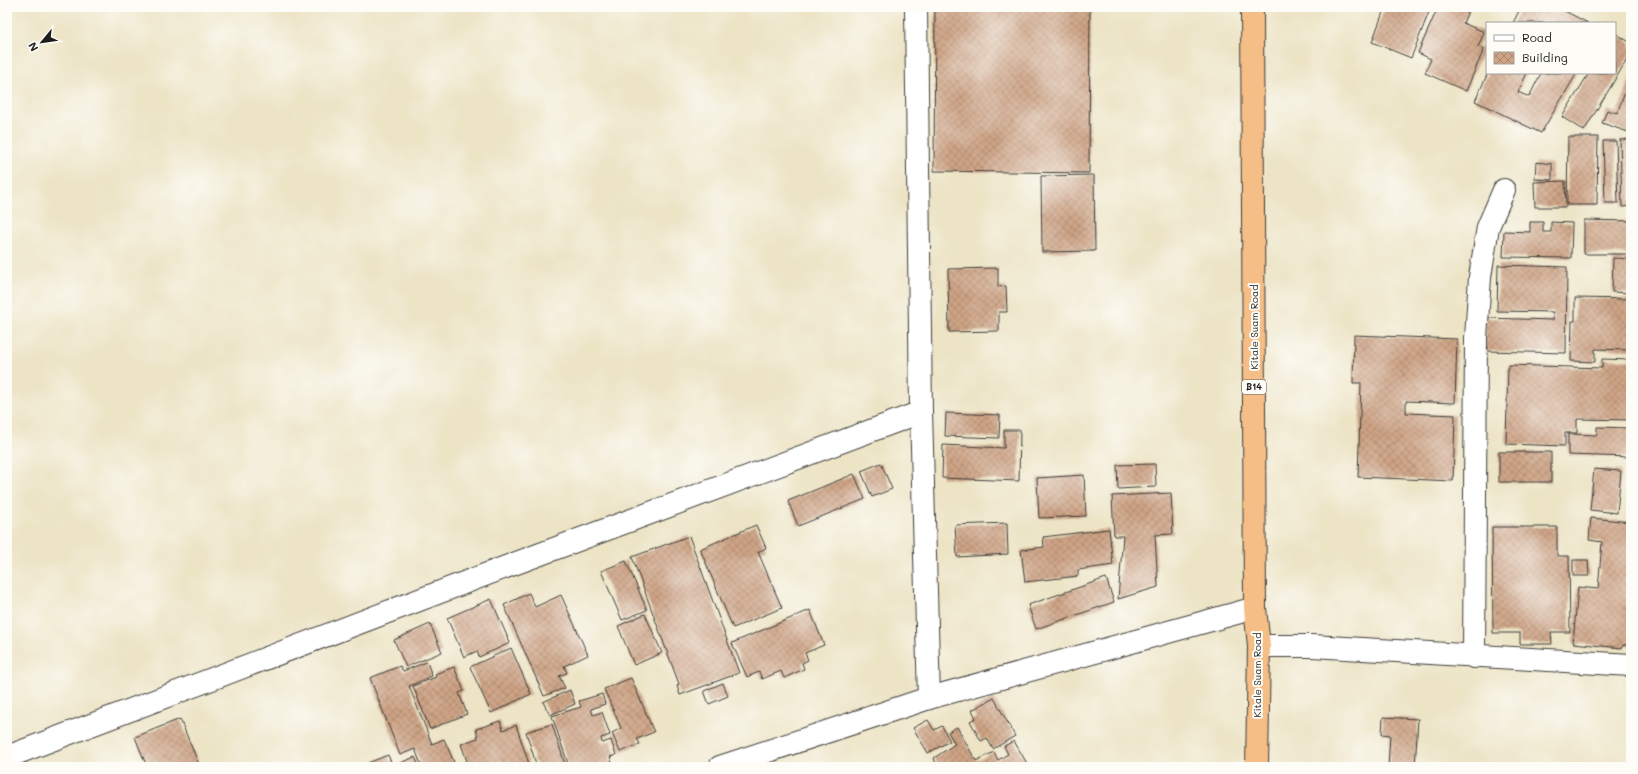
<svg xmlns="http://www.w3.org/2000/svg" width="1638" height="774" viewBox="0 0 1638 774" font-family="Mali,sans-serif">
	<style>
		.building { fill: url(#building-cross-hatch) }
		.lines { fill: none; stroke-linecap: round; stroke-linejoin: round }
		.street-casing { stroke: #3b3a36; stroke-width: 24 }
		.highway-casing { stroke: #3b3a36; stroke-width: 24 }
		.street { stroke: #fff; stroke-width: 22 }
		.highway { stroke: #f6be87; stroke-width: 22 }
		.labels { text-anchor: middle; stroke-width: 4; stroke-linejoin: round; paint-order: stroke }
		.shield { fill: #fdfcf7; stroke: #605f5e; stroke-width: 1 }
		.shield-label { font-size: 9px; font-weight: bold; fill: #1c1c1c }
		.street-label { font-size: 10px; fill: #1c1c1c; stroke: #fdfcf7 }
	</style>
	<defs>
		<pattern id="building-cross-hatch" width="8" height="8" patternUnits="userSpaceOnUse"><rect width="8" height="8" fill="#cfa486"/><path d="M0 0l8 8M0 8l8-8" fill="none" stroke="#a7856d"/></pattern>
	</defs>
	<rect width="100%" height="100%" fill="#fdfcf7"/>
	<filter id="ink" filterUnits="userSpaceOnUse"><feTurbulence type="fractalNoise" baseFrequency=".025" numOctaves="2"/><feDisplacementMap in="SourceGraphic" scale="8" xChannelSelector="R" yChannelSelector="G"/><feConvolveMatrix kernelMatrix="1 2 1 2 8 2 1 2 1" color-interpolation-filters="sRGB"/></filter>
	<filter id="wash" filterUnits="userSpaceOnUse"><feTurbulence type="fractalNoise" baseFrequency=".012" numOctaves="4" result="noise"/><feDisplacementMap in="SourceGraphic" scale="16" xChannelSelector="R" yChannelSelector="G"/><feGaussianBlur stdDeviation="0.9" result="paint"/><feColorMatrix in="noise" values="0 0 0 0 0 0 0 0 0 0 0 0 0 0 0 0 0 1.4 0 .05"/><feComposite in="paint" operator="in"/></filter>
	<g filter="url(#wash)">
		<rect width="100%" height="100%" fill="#ede4c6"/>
		<g id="blocks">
			<g class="building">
				<path d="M935,7h155l-1,166 -155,-2z"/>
				<path d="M1385,7h46l-20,51 -39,-16z"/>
				<path d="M1438,7h32l-7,16 21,9 -6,15 6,2 -18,42 -41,-18 6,-14 -13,-6z"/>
				<path d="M1521,7h36l31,16h-75z"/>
				<path d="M1615,33l16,10v10l-47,78 -22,-14 27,-44h26z"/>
				<path d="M1488,73h39l-9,19 11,5 12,-24h36l-36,60 -66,-32z"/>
				<path d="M1631,77v56l-29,-10 5,-13 10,3z"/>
				<path d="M1568,137h30l-1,68h-30z"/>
				<path d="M1631,139v67l-9,1 -2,-67z"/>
				<path d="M1603,141h13l2,62h-13z"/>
				<path d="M1536,162l16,2v16l-17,-1z"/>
				<path d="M1094,175l1,76 -53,1 -1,-76z"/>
				<path d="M1565,181l1,26h-31l-1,-25z"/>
				<path d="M1584,220l47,1v33h-47z"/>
				<path d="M1530,222h13v10h8v-10l21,1 -1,35 -68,-1 1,-26 26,1z"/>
				<path d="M1613,258l18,1v34l-19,-1z"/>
				<path d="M1498,265l69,2 -1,86 -81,-2 1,-33 67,2v-8l-56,-1z"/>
				<path d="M998,268v19l8,-1 1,26h-8v19l-50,1 -1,-63z"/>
				<path d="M1575,298l56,1v51l-36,-1v13l-24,-1 1,-40h3z"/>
				<path d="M1354,335l103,4 -2,64 -49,-2v12l49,2 -2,66 -95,-4 3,-94h-8z"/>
				<path d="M1602,359l29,1v60l-54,-1v14h-12v13l-59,-2 2,-79 94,3z"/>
				<path d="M946,413l54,2 -1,23 -54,-2z"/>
				<path d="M1597,427l34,1v29l-63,-2v-21l29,1z"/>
				<path d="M1004,430h16l-1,51 -77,-3 1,-33 61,3z"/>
				<rect x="1499" y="452" width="52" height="30"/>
				<path d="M881,463l11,26 -20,8 -11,-26z"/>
				<path d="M1155,464l1,23 -38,2 -1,-24z"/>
				<path d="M1594,469l27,2 -4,42 -27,-3z"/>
				<path d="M854,474l11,25 -67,27 -10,-25z"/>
				<path d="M1084,475l2,41 -47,2 -2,-40z"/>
				<rect x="1628" y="484" width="3" height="28"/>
				<path d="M1171,493l2,41 -18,1 3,52 -40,12 5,-63h-9l-2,-40z"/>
				<path d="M1591,518l40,4v123h-8l-1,3 -49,-5 5,-56 20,2 4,-47 -13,-2z"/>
				<path d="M1007,523l1,31 -51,3 -2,-32z"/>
				<path d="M756,525l10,23 -8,4 24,56 -49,20 -33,-79z"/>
				<path d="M1492,527h65v29h12l1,76h-19l1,12h-32v-11h-27z"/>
				<path d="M1109,529l4,36 -35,5v6l-53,6 -4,-32 23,-3 -1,-10z"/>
				<path d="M689,536l50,137 -59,22 -3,-9 2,-2 -47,-127z"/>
				<path d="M1573,560h15l1,16h-16z"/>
				<path d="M626,561l21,49 -25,10 -21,-49z"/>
				<path d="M1106,578l8,24 -78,27 -8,-24z"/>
				<path d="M529,593l6,14 26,-12 27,60 -24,11 3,7 -8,3 6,12 -21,8 -40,-91z"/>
				<path d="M491,599l19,44 -31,14 -2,-6 -13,6 -17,-39z"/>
				<path d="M810,610l14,35 -19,8 3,7 -6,3 2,6 -20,9 -3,-7 -19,8 -3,-7 -12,5 -15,-34z"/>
				<path d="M645,614l17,39 -28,12 -16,-39z"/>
				<path d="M430,624l12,28 -36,15 -12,-27z"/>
				<path d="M511,648l20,46 -40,19 -21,-46z"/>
				<path d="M427,662l5,14 -23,10 23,58 12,-5 12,28h-34l-7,-18 -15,6 -30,-77 30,-12 3,5z"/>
				<path d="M454,667l10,24 -5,2 8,21 -37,15 -17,-43 23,-9 -1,-3z"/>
				<path d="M631,678l23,54 -17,7 3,5 -20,8 -8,-19 9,-5 -17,-39z"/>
				<path d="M723,683l5,13 -19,8 -5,-13z"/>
				<path d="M570,690l5,14 -25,11 -7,-13z"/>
				<path d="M602,694l3,10 -14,5 2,6 9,-3 8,23 -9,3 1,5 9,-3 5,15 -6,2 3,9 -4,1h-40l-17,-51 29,-9 -2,-6z"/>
				<path d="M994,698l21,38 -22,13 -6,-11 -6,3 -11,-20 6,-3 -4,-8z"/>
				<path d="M1383,717l35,2 -3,48h-27l2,-32 -8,-1z"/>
				<path d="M180,719l20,48h-53l-12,-30z"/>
				<path d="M928,720l6,10 8,-4 8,15 -22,12 -15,-25z"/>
				<path d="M500,721l3,9 13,-5 14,42h-61l-8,-23 17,-6 -2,-9z"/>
				<path d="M552,724l14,43h-29l-11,-35z"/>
				<path d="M957,727l19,34 18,-9 4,8 10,-6 -4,-8 10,-5 15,26h-92l-3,-9 21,-14 -7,-12z"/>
				<path d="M388,755l5,12h-24l-1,-4z"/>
				<path d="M415,757l4,10h-23l-1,-2z"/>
				<path d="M25,761l3,6h-17z"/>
			</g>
		</g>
	</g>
	<g filter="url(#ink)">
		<use href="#blocks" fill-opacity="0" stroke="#3b3a36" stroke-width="1"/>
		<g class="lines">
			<defs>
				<g id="street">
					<path d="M916,7l5,405 8,286"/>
					<path d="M1259,646h53l319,19"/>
					<path d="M1474,657l2,-319 4,-61 8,-50 16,-37"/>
					<path d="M7,757l504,-192 410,-153"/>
					<path d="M720,767l209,-69 326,-90"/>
				</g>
				<path id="highway" d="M1252,7l3,601 4,38 -2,121"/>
			</defs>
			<use href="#street" class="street-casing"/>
			<use href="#highway" class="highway-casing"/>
			<use href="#street" class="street"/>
			<use href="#highway" class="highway"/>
		</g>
	</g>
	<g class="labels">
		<rect class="shield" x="1242" y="380" width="24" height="14" rx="3"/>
		<g class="shield-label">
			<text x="1254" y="390">B14</text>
		</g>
		<g class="street-label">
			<text transform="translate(1254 327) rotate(-90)" y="4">Kitale Suam Road</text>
			<text transform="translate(1257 675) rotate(-90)" y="4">Kitale Suam Road</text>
		</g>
	</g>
	<rect width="1638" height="774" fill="none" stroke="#fdfcf7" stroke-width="24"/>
	<rect x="1486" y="22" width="130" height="52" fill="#fdfcf7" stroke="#a3a29f"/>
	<rect x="1494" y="35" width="20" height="6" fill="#ffffff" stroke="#a3a29f"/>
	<text x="1522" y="42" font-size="12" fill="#1c1c1c">Road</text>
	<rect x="1494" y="52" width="20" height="12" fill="url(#building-cross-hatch)" stroke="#a3a29f"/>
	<text x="1522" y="62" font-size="12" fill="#1c1c1c">Building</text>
	<g transform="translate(42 42) rotate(241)" stroke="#fdfcf7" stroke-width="3" paint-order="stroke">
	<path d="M0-3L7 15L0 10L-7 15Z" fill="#1c1c1c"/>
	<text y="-6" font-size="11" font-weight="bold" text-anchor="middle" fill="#1c1c1c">N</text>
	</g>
</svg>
